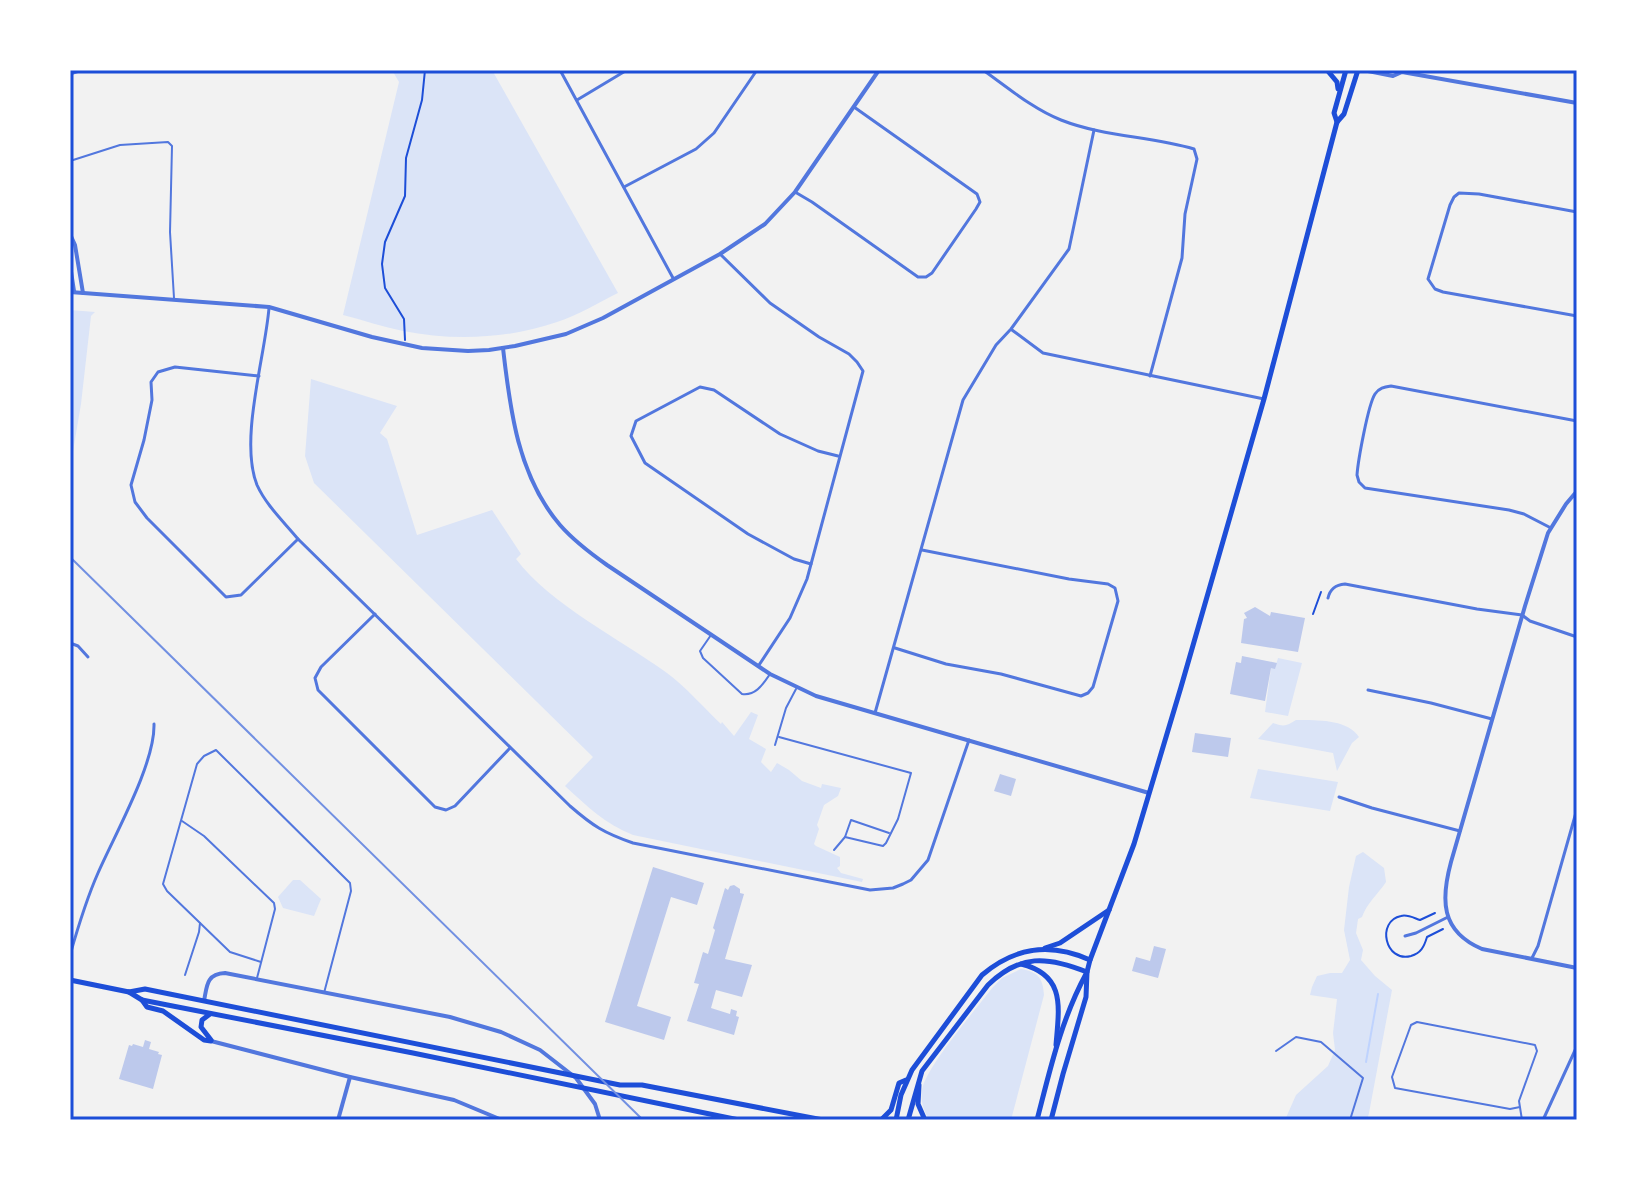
<svg xmlns="http://www.w3.org/2000/svg" width="1647" height="1190" viewBox="0 0 1647 1190" font-family="'IBM Plex Sans',sans-serif">
	<style>
		.green { fill: #dbe4f7 }
		.lines { fill: none; stroke-linecap: round; stroke-linejoin: round }
		.stream { stroke: #bfd3fe; stroke-width: 2 }
		.building { fill: #bdc9ec }
		.path { stroke: #1d4ed8; stroke-width: 2 }
		.service { stroke: #5277de; stroke-width: 2 }
		.minor { stroke: #5277de; stroke-width: 3 }
		.tertiary { stroke: #5277de; stroke-width: 4 }
		.secondary { stroke: #1d4ed8; stroke-width: 5 }
		.primary { stroke: #1d4ed8; stroke-width: 5 }
		.rail { stroke: #7290e2; stroke-width: 2 }
		.neatline { fill: none; stroke: #1d4ed8; stroke-width: 3 }
	</style>
	<rect width="100%" height="100%" fill="#f2f2f2"/>
	<g class="green">
		<path d="M392,70h100l126,223c-20,10 -40,22 -61,29 -49,17 -104,19 -154,9 -20,-4 -40,-11 -60,-16l56,-233z"/>
		<path d="M70,310l25,2 -4,4 -10,88 -11,65z"/>
		<path d="M311,379l86,27 -17,27 7,6 30,96 75,-25 29,44 -5,5c35,46 104,80 151,114 19,14 36,34 54,51l1,-2 12,14 17,-24 7,3 -9,24 17,10 -5,13 10,10 6,-9 12,7 13,11 19,7 1,-4 19,4 -3,8 -14,9 -7,20 2,4 -5,15 2,2 24,11v9l-3,2 4,5 22,6 -1,3 -229,-47c-28,-11 -46,-29 -68,-49l28,-29 -279,-274 -9,-27z"/>
		<path d="M1278,658l24,5 -14,53 -23,-4 6,-44h4z"/>
		<path d="M1296,720c19,0 52,-1 63,17l-7,6 -15,28 -4,-18 -75,-14 15,-16c11,4 14,3 23,-3z"/>
		<path d="M1258,769l80,13 -8,29 -80,-13z"/>
		<path d="M1363,852l21,16 2,14c-8,12 -19,21 -24,35l-4,2 -2,14 7,17 -2,10 14,16 17,14 -23,123 -2,7h-82l11,-25 32,-29 7,-16 -2,-17 4,-34 -27,-4 2,-8 5,-11 13,-3h12l8,-13 -6,-30 5,-43 7,-31z"/>
		<path d="M293,880h7l21,19 -7,17 -31,-8 -5,-11z"/>
		<path d="M1021,969c17,3 22,9 23,26l-33,125h-82c-5,-9 -9,-19 -7,-30 3,-22 55,-82 71,-103l9,-9z"/>
	</g>
	<g class="lines">
		<path class="stream" d="M1366,1062l12,-68"/>
	</g>
	<g class="building">
		<path d="M1255,607l15,9 1,-4 34,6 -7,34 -57,-9 3,-24 3,-1 -3,-5z"/>
		<path d="M1242,656l35,7 -2,6 -4,-1 -6,33 -35,-7 6,-32 5,1z"/>
		<path d="M1195,733l36,5 -3,19 -36,-5z"/>
		<path d="M1000,774l16,5 -5,17 -17,-5z"/>
		<path d="M653,867l51,16 -7,22 -26,-8 -34,109 34,11 -7,23 -59,-18z"/>
		<path d="M734,885l6,4v4l4,1 -19,65 27,6 -10,32 -26,-7 -5,18 19,6 1,-5 6,2 -1,5 3,1 -5,18 -47,-14 12,-37 -5,-1 9,-31 5,2 7,-24 -2,-2 12,-40 3,2 2,-4z"/>
		<path d="M1154,946l12,3 -8,29 -26,-7 4,-14 14,4z"/>
		<path d="M145,1040l6,2 -2,7 10,3 -1,2 4,1 -9,34 -34,-10 10,-34 3,1 1,-2 10,3z"/>
	</g>
	<g class="lines">
		<g class="path">
			<path d="M405,340l-1,-21 -19,-31 -3,-24 3,-22 20,-46 1,-38 16,-58 3,-30"/>
			<path d="M1313,614l8,-22"/>
			<path d="M1435,913l-15,7c-6,-2 -13,-6 -19,-4 -25,5 -16,47 10,40 10,-3 13,-9 16,-19l16,-8"/>
		</g>
		<g class="service">
			<path d="M70,161l50,-16 48,-3 4,4 -2,86 4,66"/>
			<path d="M711,635l-11,16 3,7 39,36c14,2 21,-10 28,-20"/>
			<path d="M779,737l132,36 -13,46 -12,24 -3,3 -38,-9"/>
			<path d="M775,745l11,-37 10,-19"/>
			<path d="M182,821l22,15 70,67 1,6 -18,69"/>
			<path d="M834,850l11,-13 6,-17 38,13"/>
			<path d="M261,962l-31,-10 -63,-61 -4,-7 34,-120 7,-8 12,-6 134,133 1,8 -27,102"/>
			<path d="M185,975l14,-43 1,-9"/>
			<path d="M1276,1051l20,-14 25,5 42,36 -13,42"/>
			<path d="M1520,1107l-10,2 -115,-21 -3,-11 19,-52 6,-3 118,23 2,6 -18,50 3,19"/>
		</g>
		<g class="minor">
			<path d="M560,70l113,208"/>
			<path d="M983,70c24,17 50,39 78,50 43,17 90,16 133,29l3,10 -12,55 -3,44 -32,118"/>
			<path d="M70,74l12,-4"/>
			<path d="M577,100l50,-30"/>
			<path d="M624,187l72,-38 18,-16 43,-63"/>
			<path d="M795,192l17,10 106,75h8l6,-4 44,-64 4,-7 -3,-8 -123,-87"/>
			<path d="M1577,212l-98,-18 -20,-1 -5,4 -4,8 -22,74 7,10 8,3 134,24"/>
			<path d="M720,254l50,49 49,34 30,17 8,8 6,9 -56,208 -17,39 -31,47"/>
			<path d="M269,308c-4,49 -30,132 -12,177 9,20 27,37 41,54l272,267c23,20 34,27 63,37l237,47 23,-2 10,-4 8,-4 17,-20 41,-120"/>
			<path d="M1012,330l31,23 221,46"/>
			<path d="M259,376l-84,-9 -17,5 -7,10 1,18 -8,40 -13,45 4,17 12,16 79,79 15,-2 57,-56"/>
			<path d="M1551,528l-27,-14 -15,-4 -144,-22 -6,-6 -2,-7c1,-14 11,-70 18,-81 4,-6 9,-7 16,-8l186,35"/>
			<path d="M811,564l-17,-5 -46,-25 -103,-71 -14,-27 5,-15 64,-34 14,3 66,44 38,17 20,5"/>
			<path d="M1328,598c2,-9 7,-13 17,-14l132,25 45,6 8,6 47,16"/>
			<path d="M375,614l-54,53 -6,11 3,12 117,117 11,3 9,-4 55,-58"/>
			<path d="M70,643l8,3 10,11"/>
			<path d="M895,648l51,16 55,10 80,22 7,-3 5,-6 25,-86 -3,-13 -7,-4 -39,-5 -147,-29"/>
			<path d="M1368,690l63,13 61,16"/>
			<path d="M875,713l88,-313 33,-55 15,-16 58,-80 25,-119"/>
			<path d="M1339,797l33,11 88,23"/>
			<path d="M1405,936l11,-3 32,-16"/>
			<path d="M70,955c8,-28 16,-55 28,-82 17,-39 57,-109 56,-149"/>
			<path d="M1532,958l6,-12 39,-137"/>
			<path d="M1543,1120l34,-74"/>
		</g>
		<g class="tertiary">
			<path d="M1363,70l30,6 9,-4 175,31"/>
			<path d="M70,234l5,11 8,48"/>
			<path d="M70,265l4,26"/>
			<path d="M70,292l199,15 103,30 50,11 46,3 21,-1 26,-4 51,-12 37,-16 117,-64 45,-30 30,-32 84,-122"/>
			<path d="M503,348c7,62 15,128 57,177 14,16 30,28 47,40l163,109 46,22 333,97"/>
			<path d="M1577,491l-11,13 -18,29 -23,73 -74,256c-10,37 -11,69 31,87l95,19"/>
			<path d="M204,1001c3,-15 2,-27 21,-28l225,44 51,15 39,18 36,28 19,26 5,16"/>
			<path d="M211,1041l139,36 104,23 48,20"/>
			<path d="M338,1120l12,-43"/>
		</g>
		<g class="secondary">
			<path d="M1327,70l10,12 1,7"/>
			<path d="M1337,122l-3,-9 12,-43"/>
			<path d="M1037,1120c13,-50 24,-100 49,-146"/>
			<path d="M1051,1120l12,-46 23,-77 1,-25 3,-12 44,-116 47,-157 83,-288 73,-277 7,-8 14,-44"/>
		</g>
		<g class="primary">
			<path d="M1045,948l15,-5 49,-33"/>
			<path d="M1021,964c45,11 38,43 35,81"/>
			<path d="M70,980l59,12 16,-3 475,96h22l181,35"/>
			<path d="M129,992l13,8 271,53 326,67"/>
			<path d="M142,1000l5,7 16,4 41,29 7,1"/>
			<path d="M210,1014l-8,6 -1,7 10,13"/>
			<path d="M919,1085l-1,19 7,16"/>
			<path d="M881,1120l10,-10 8,-27 7,-3"/>
			<path d="M896,1120l5,-25 11,-25 70,-95c33,-28 68,-33 108,-15"/>
			<path d="M908,1120l14,-49 66,-86c32,-31 59,-29 99,-13"/>
		</g>
		<path class="rail" d="M70,557l573,563"/>
	</g>
	<rect width="1647" height="1190" fill="none" stroke="#ffffff" stroke-width="144"/>
	<rect x="72" y="72" width="1503" height="1046" class="neatline"/>
</svg>
